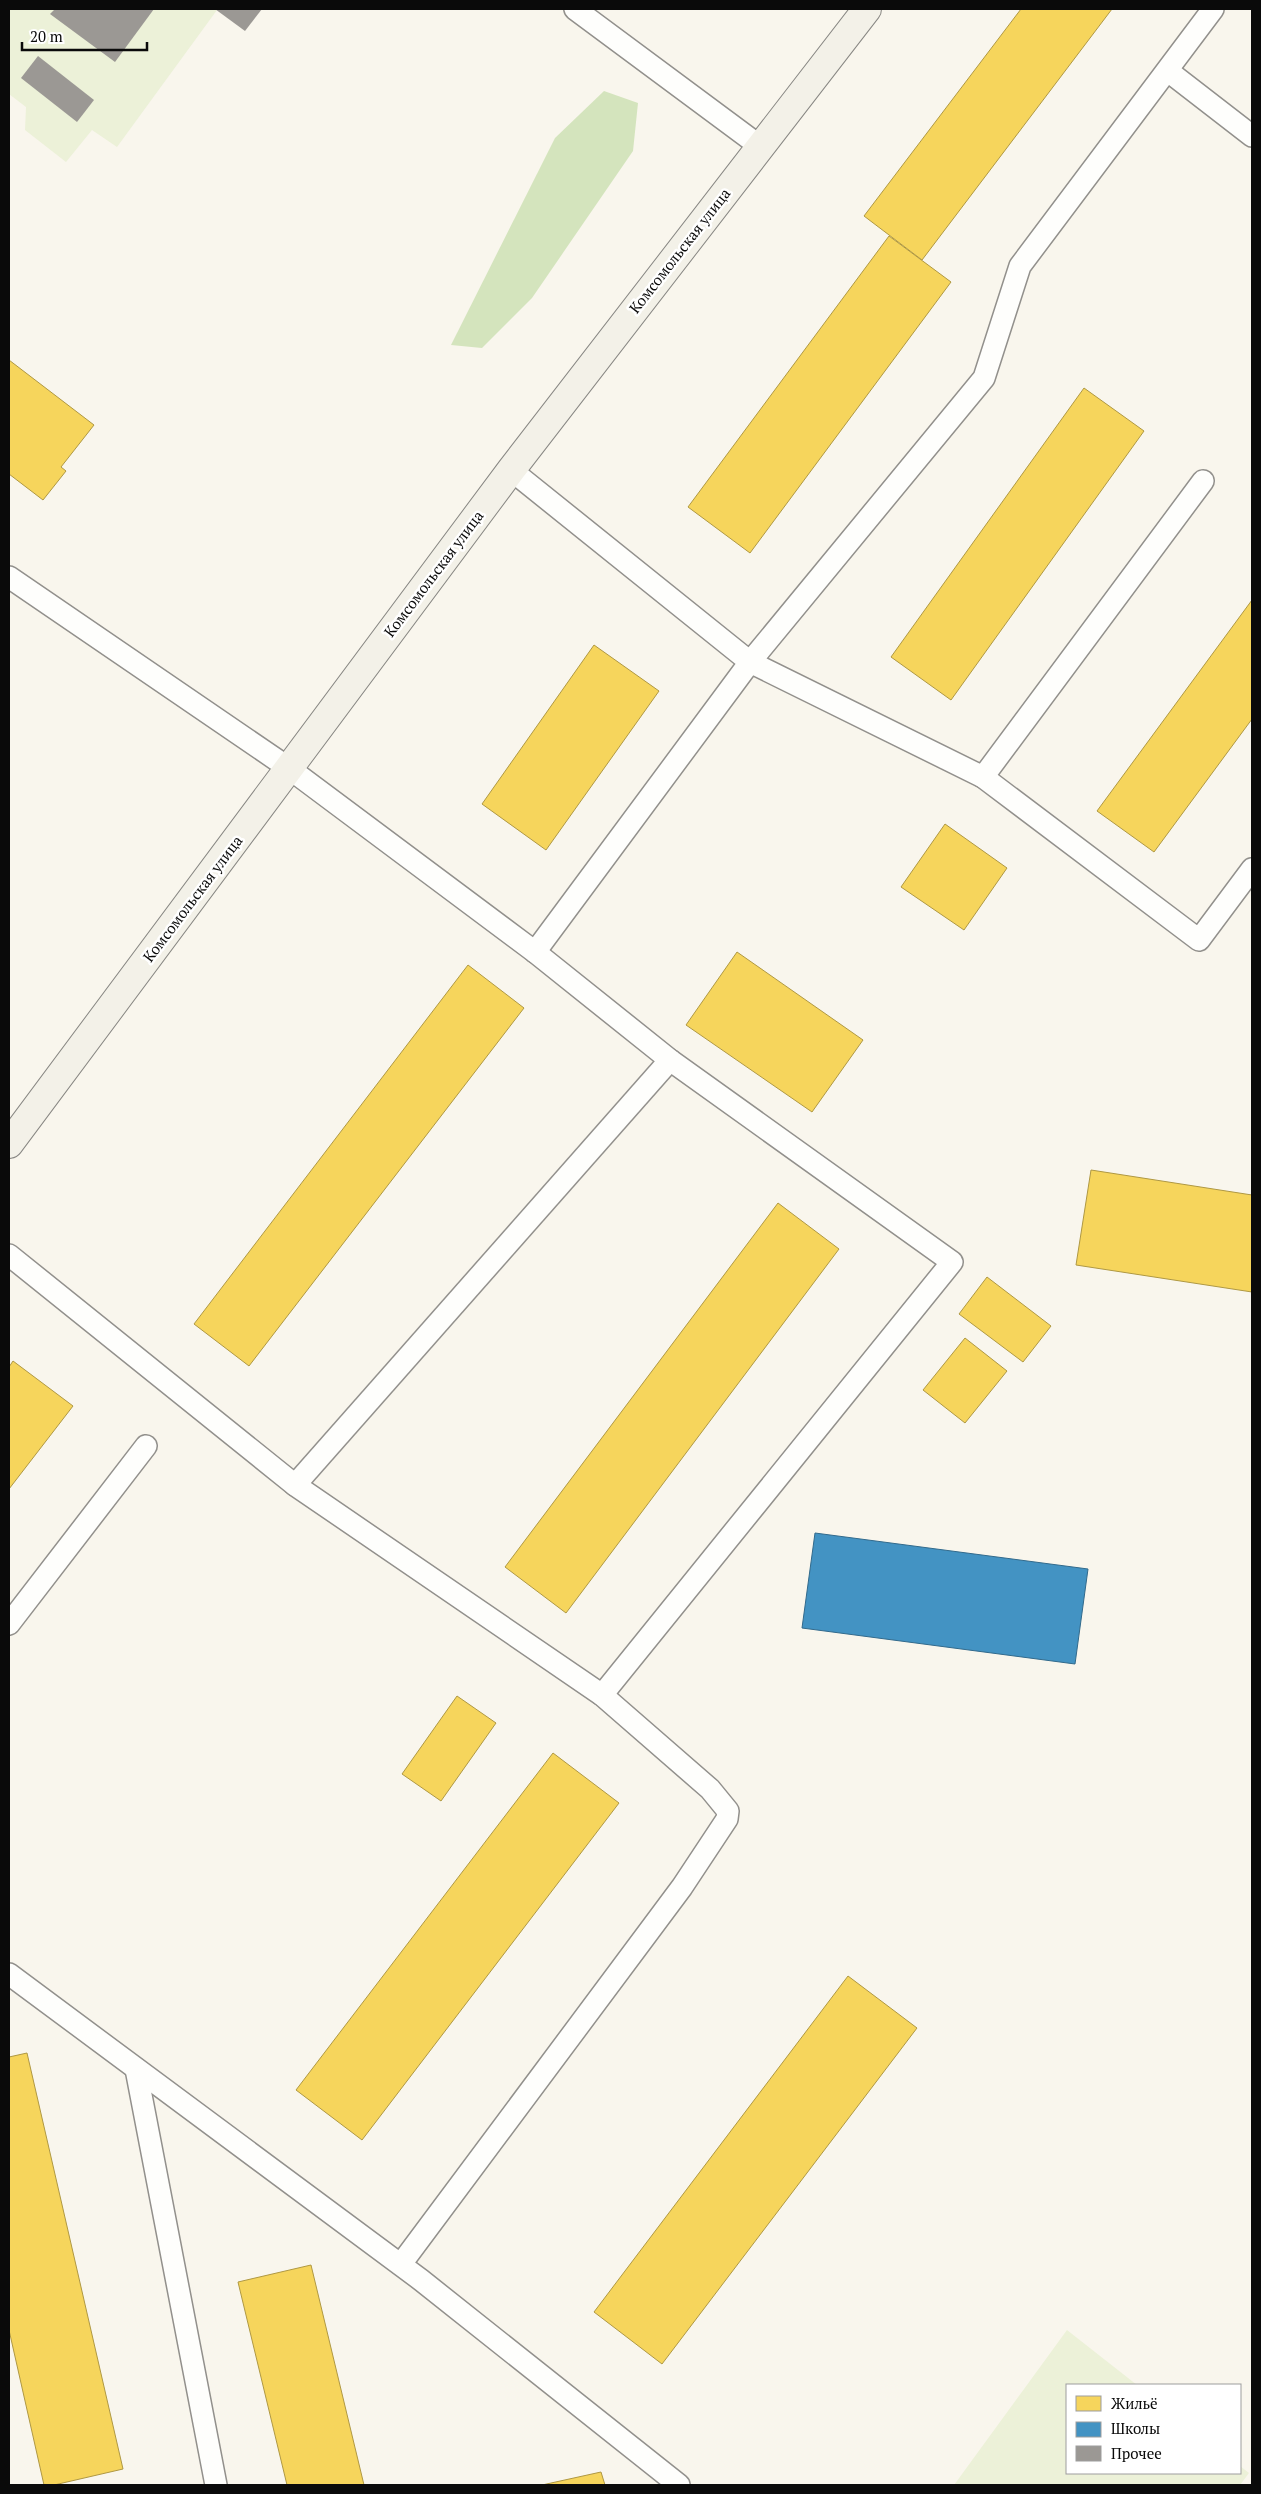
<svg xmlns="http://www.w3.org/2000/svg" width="1261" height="2494" viewBox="0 0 1261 2494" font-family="'PT Serif',serif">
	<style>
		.forest { fill: #d4e4bd }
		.pitch { fill: #ecf1d8 }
		.homes { fill: #f6d55c; stroke: #af9843 }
		.schools { fill: #4393c3; stroke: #326a8c }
		.building { fill: #9b9894 }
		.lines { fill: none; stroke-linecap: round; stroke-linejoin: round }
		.lane-casing { stroke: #92908c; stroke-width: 24 }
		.secondary-casing { stroke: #888783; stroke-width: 30 }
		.lane { stroke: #fefefc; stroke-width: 21 }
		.secondary { stroke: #f3f1e8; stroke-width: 28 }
		.labels { text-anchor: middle; stroke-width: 5; stroke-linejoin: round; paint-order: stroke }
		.street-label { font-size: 15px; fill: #0a0a0a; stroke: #fff }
	</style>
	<rect width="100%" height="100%" fill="#f9f6ed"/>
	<path class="forest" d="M604,91l34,12 -5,48 -101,147 -50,50 -31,-3 104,-207z"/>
	<g class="pitch">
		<path d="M9,9h206l2,1 -100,137 -25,-17 -26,32 -41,-32 1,-23 -17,-13z"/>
		<path d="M1067,2330l70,55h-70v88h173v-7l9,7 -9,12h-286z"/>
	</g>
	<g class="homes">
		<path d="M1021,9h91l-190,251 -58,-44z"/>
		<path d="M889,236l62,46 -201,271 -62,-46z"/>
		<path d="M9,360l85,65 -33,42 5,4 -23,29 -34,-26z"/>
		<path d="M1084,388l60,43 -193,269 -60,-43z"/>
		<path d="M1252,600v119l-98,133 -57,-41z"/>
		<path d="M594,645l65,46 -113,159 -64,-46z"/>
		<path d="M945,824l62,44 -43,62 -63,-43z"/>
		<path d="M737,952l126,88 -51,72 -126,-87z"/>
		<path d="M468,965l56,43 -275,358 -55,-42z"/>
		<path d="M1091,1170l161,25v97l-176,-27z"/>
		<path d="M778,1203l61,46 -273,364 -61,-46z"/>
		<path d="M987,1277l64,49 -28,36 -64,-48z"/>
		<path d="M965,1338l42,33 -42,52 -42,-33z"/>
		<path d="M13,1361l60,45 -64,83v-122z"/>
		<path d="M457,1696l39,27 -55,78 -39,-27z"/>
		<path d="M553,1753l66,50 -257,337 -66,-50z"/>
		<path d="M848,1976l69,52 -255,336 -68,-52z"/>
		<path d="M27,2053l96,416 -69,16h-10l-35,-155v-273z"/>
		<path d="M311,2265l53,220h-77l-49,-203z"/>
		<path d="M601,2472l4,13h-63z"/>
	</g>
	<path class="schools" d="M815,1533l273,36 -13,95 -273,-36z"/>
	<g class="building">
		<path d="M55,9h99l-39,53 -65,-48z"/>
		<path d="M215,9h47l-17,22z"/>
		<path d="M38,56l56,44 -17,22 -56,-44z"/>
	</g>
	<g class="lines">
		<defs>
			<g id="lane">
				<path d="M575,9l186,138"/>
				<path d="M1213,9l-193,257 -36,112 -234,284 233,115 216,163 53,-71"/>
				<path d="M1168,71l84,65"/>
				<path d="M511,470l239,192 -215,290"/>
				<path d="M9,577l281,192 245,183 135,108 282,202 -350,433"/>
				<path d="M983,777l220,-296"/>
				<path d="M9,1255l286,230 307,210 108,94 18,22 -1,8 -45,68 -281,377"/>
				<path d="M295,1485l375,-425"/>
				<path d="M9,1624l137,-178"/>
				<path d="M9,1974l412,306 258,205"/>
				<path d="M136,2069l80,416"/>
			</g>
			<path id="secondary" d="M9,1144l502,-674 356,-461"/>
		</defs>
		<use href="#lane" class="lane-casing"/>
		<use href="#secondary" class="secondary-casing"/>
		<use href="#lane" class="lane"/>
		<use href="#secondary" class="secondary"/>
	</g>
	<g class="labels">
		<g class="street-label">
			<text transform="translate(680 251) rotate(-52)" y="5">Комсомольская улица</text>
			<text transform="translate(434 574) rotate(-53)" y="5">Комсомольская улица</text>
			<text transform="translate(193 899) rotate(-53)" y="5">Комсомольская улица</text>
		</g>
	</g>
	<rect width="1261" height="2494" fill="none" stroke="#0a0a0a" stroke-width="20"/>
	<rect x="1066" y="2384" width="175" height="90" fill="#ffffff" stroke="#9d9d9d"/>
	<rect x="1076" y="2396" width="25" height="15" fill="#f6d55c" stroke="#9d9d9d"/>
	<text x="1111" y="2409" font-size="15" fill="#0a0a0a">Жильё</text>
	<rect x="1076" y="2422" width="25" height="15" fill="#4393c3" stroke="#9d9d9d"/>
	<text x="1111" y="2434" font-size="15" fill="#0a0a0a">Школы</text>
	<rect x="1076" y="2446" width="25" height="15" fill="#9b9894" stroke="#9d9d9d"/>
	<text x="1111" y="2459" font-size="15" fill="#0a0a0a">Прочее</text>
	<path d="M22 42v8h125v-8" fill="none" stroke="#0a0a0a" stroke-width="2.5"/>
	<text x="30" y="42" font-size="15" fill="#0a0a0a" stroke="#ffffff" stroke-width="4" paint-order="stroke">20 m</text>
</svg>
